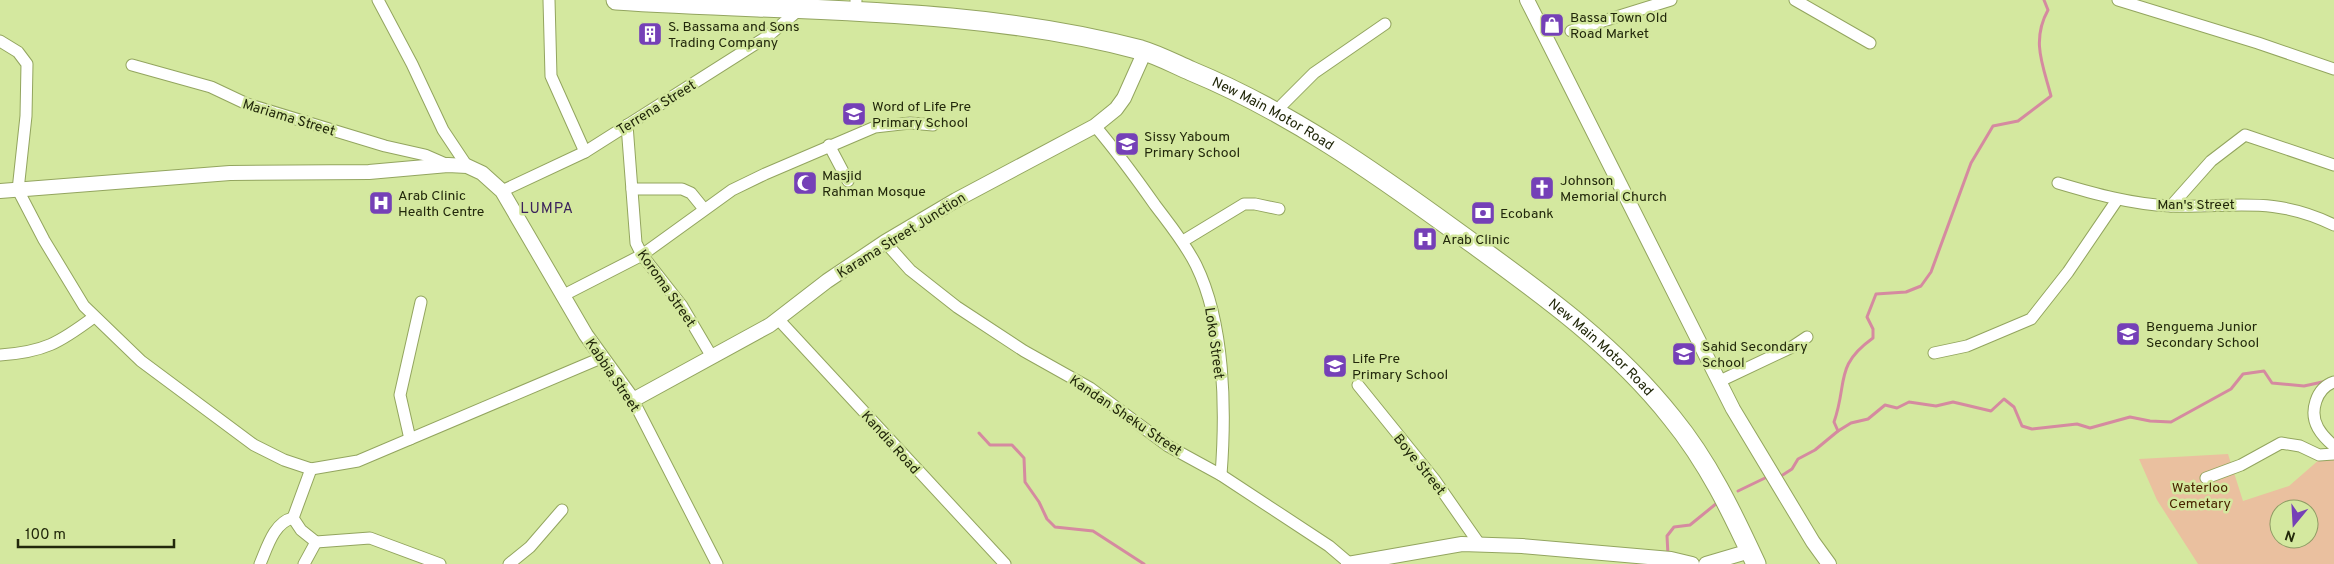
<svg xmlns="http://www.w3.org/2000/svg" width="2334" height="564" viewBox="0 0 2334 564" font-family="Overpass,sans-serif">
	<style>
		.green { fill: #eac09f; fill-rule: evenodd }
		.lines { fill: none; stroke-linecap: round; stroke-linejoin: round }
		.stream { stroke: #d58aa0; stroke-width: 3 }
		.minor-casing { stroke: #93a55f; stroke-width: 13 }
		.tertiary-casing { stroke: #93a55f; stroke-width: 16 }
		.trunk-casing { stroke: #93a55f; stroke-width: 21 }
		.minor { stroke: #fff; stroke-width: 11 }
		.tertiary { stroke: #fff; stroke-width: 14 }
		.trunk { stroke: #fff; stroke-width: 19 }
		.labels { text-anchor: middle; stroke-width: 5; stroke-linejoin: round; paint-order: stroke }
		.poi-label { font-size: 14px; fill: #22280b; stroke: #d4e89f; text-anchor: start }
		.street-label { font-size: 14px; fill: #22280b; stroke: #d4e89f }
		.park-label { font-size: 14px; fill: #4a2500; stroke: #d4e89f }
		.neighbourhood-label { font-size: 15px; letter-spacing: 1px; fill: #3b225c; stroke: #d4e89f }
	</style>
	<rect width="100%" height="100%" fill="#d4e89f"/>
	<path class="green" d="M2328,452l6,8v104h-136l-41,-64 -18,-41 89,-5 15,47 46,-15zM2279,509h30v30h-30z"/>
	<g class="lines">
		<g class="stream">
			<path d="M1838,431l-4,-9c14,-40 0,-56 39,-84v-9l-6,-12 9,-23 30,-2 15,-6 10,-14 40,-109 22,-37 25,-5 33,-25c-8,-31 -20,-55 -3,-86l-4,-10"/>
			<path d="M979,433l11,12h22l12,13 1,24 14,20 8,17 8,8 38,4 51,33"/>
			<path d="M1778,478l14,-9 6,-10 17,-9 23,-19 13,-8 17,-4 17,-14 12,3 12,-6 27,4 17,-4 38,9 13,-12 10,8 8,19 10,3 45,-5 13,4 40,-11 20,4 21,1 60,-33 12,-15 21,-3 8,12 32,3 23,-5"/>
			<path d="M1738,491l27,-13"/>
			<path d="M1668,555l-1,-19 7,-9 16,-2 27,-22"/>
		</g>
		<defs>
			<g id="minor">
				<path d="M378,0l34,64 31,66 24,36"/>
				<path d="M549,0l2,76 34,76"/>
				<path d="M856,0v1"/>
				<path d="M1795,0l75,43"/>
				<path d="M2118,0l140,43 76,26"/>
				<path d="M1571,31l100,-31"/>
				<path d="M0,41l18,11 9,12 -1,52 -8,74 26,50 40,66 57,55 113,84 30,15 27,9 47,-8 243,-103"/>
				<path d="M132,65l79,22 36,17 138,42 40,9 23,10"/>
				<path d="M1282,105l32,-32 71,-49"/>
				<path d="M627,125l9,118 6,12 40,51 30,51"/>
				<path d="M1095,126c22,26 41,52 60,79 15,20 30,38 41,60 29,59 30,145 25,210"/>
				<path d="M829,145l19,36"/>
				<path d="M2058,183c37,11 73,21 112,23 63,2 103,-11 164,19"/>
				<path d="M632,189h50l9,4 13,16"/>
				<path d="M502,191l83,-39 183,-116 32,-27"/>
				<path d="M2171,206l40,-45 34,-26 89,30"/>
				<path d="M1183,241l61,-37h11l24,5"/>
				<path d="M885,242l25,28 47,37 67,44 66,37 78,58 53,29 108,71 20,17"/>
				<path d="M562,296l80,-41 90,-65 33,-16 110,-47 35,-4 23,2"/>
				<path d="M778,319l227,245"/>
				<path d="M1934,353l33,-7 64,-27 37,-47 49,-72"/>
				<path d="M0,355c44,-3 59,-12 94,-38"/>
				<path d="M1720,381l72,-34 15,-10"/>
				<path d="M2334,382c-18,6 -25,30 -16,46 4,7 10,13 16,18"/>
				<path d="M1358,385l76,94 46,66"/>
				<path d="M633,400l84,164"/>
				<path d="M410,439l-10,-44 21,-93"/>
				<path d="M311,469l-18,49 8,12 15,12 54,-4 70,26"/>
				<path d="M2206,478l35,-13 40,-22 19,3 19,9 15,-1"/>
				<path d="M260,564c7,-16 14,-42 33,-46"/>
				<path d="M304,564l12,-22"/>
				<path d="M509,564l21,-17 32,-37"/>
			</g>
			<g id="tertiary">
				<path d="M1527,0l206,409 80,133 16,22"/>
				<path d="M0,191l230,-18 139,-1 79,-7 19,1 15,7 20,18 84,144 47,65 137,-75 57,-44 58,-39 71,-42 139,-74 21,-17 8,-11 21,-47"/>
				<path d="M1348,564l114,-20 60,2 149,13 21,5"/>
				<path d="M1706,564l44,-13"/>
			</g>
			<g id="trunk">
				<path id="s1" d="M616,0c175,12 355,5 525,50 17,5 34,14 50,21 97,40 182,100 266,161 77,56 155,110 215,186 36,44 60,94 84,146"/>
			</g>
		</defs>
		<use href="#minor" class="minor-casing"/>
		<use href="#tertiary" class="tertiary-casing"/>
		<use href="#trunk" class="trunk-casing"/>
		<use href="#minor" class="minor"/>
		<use href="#tertiary" class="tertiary"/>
		<use href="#trunk" class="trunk"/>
	</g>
	<defs>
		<symbol id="shop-square" viewBox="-11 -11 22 22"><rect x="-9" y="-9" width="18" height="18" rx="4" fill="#7540b7" stroke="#d4e89f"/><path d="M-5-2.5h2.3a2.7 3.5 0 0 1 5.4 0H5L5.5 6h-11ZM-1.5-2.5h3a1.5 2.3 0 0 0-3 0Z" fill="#fff"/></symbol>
		<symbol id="building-square" viewBox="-11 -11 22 22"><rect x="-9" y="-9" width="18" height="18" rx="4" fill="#7540b7" stroke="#d4e89f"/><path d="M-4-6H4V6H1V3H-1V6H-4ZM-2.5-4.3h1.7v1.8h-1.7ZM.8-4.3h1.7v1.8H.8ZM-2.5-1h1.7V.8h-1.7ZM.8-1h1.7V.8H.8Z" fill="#fff"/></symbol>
		<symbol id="school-square" viewBox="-11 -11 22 22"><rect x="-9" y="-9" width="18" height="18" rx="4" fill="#7540b7" stroke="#d4e89f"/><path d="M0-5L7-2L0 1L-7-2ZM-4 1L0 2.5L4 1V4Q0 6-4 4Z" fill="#fff"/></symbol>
		<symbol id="mosque-square" viewBox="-11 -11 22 22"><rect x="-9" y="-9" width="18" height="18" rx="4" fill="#7540b7" stroke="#d4e89f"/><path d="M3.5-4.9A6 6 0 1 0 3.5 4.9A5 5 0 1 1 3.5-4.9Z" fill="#fff"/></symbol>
		<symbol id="church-square" viewBox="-11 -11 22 22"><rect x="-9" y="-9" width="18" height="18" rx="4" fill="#7540b7" stroke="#d4e89f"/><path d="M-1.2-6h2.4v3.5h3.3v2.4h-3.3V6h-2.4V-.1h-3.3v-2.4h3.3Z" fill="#fff"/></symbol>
		<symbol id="hospital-square" viewBox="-11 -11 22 22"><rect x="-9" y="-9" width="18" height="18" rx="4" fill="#7540b7" stroke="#d4e89f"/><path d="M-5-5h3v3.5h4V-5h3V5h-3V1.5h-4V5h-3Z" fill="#fff"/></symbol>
		<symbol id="bank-square" viewBox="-11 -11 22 22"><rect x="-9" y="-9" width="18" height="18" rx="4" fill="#7540b7" stroke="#d4e89f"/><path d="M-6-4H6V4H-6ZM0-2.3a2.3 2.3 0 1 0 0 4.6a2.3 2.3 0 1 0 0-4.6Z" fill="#fff"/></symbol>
	</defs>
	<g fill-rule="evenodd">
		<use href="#shop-square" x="1538" y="11" width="28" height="28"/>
		<use href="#building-square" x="636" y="20" width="28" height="28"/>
		<use href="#school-square" x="840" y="100" width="28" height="28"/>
		<use href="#school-square" x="1113" y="130" width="28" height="28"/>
		<use href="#mosque-square" x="791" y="169" width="28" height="28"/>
		<use href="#church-square" x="1528" y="174" width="28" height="28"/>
		<use href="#hospital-square" x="367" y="189" width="28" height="28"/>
		<use href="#bank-square" x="1469" y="199" width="28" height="28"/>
		<use href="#hospital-square" x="1411" y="225" width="28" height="28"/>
		<use href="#school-square" x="2114" y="320" width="28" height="28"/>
		<use href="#school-square" x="1670" y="340" width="28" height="28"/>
		<use href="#school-square" x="1321" y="352" width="28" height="28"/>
	</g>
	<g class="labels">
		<g class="poi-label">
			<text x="1570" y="22">Bassa Town Old<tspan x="1570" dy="16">Road Market</tspan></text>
			<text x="668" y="31">S. Bassama and Sons<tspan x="668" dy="16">Trading Company</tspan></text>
			<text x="872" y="111">Word of Life Pre<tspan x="872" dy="16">Primary School</tspan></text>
			<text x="1144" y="141">Sissy Yaboum<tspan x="1144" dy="16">Primary School</tspan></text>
			<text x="822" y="180">Masjid<tspan x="822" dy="16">Rahman Mosque</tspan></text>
			<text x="1560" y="185">Johnson<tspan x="1560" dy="16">Memorial Church</tspan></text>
			<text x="398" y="200">Arab Clinic<tspan x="398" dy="16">Health Centre</tspan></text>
			<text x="1500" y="218">Ecobank</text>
			<text x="1442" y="244">Arab Clinic</text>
			<text x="2146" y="331">Benguema Junior<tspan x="2146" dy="16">Secondary School</tspan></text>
			<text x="1702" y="351">Sahid Secondary<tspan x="1702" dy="16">School</tspan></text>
			<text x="1352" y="363">Life Pre<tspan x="1352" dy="16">Primary School</tspan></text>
		</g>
		<g class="street-label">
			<text transform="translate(656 107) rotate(-32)" y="5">Terrena Street</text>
			<text dy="5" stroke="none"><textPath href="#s1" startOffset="675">New Main Motor Road</textPath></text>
			<text transform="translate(289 117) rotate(17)" y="5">Mariama Street</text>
			<text x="2196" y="209">Man's Street</text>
			<text transform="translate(901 235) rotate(-32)" y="5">Karama Street Junction</text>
			<text transform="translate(667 288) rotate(55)" y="5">Koroma Street</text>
			<text transform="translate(1215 343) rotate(82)" y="5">Loko Street</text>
			<text dy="5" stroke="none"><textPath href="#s1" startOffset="1079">New Main Motor Road</textPath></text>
			<text transform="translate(613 375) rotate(56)" y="5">Kabbia Street</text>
			<text transform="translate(1126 415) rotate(34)" y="5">Kandan Sheku Street</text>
			<text transform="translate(891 442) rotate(48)" y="5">Kandia Road</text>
			<text transform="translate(1420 464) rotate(51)" y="5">Boye Street</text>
		</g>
		<g class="park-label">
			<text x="2200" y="492">Waterloo<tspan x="2200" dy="16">Cemetary</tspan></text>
		</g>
		<g class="neighbourhood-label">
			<text x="547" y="213">LUMPA</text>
		</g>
	</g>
	<g transform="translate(2294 524) rotate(198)"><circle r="24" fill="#d4e89f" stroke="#8d9b64"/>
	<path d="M0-4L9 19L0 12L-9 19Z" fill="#7540b7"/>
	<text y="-8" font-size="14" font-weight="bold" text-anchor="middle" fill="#22280b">N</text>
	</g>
	<path d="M18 539v8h156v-8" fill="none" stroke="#22280b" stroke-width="2.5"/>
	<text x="25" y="539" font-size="15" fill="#22280b" stroke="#d4e89f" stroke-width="4" paint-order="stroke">100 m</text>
</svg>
